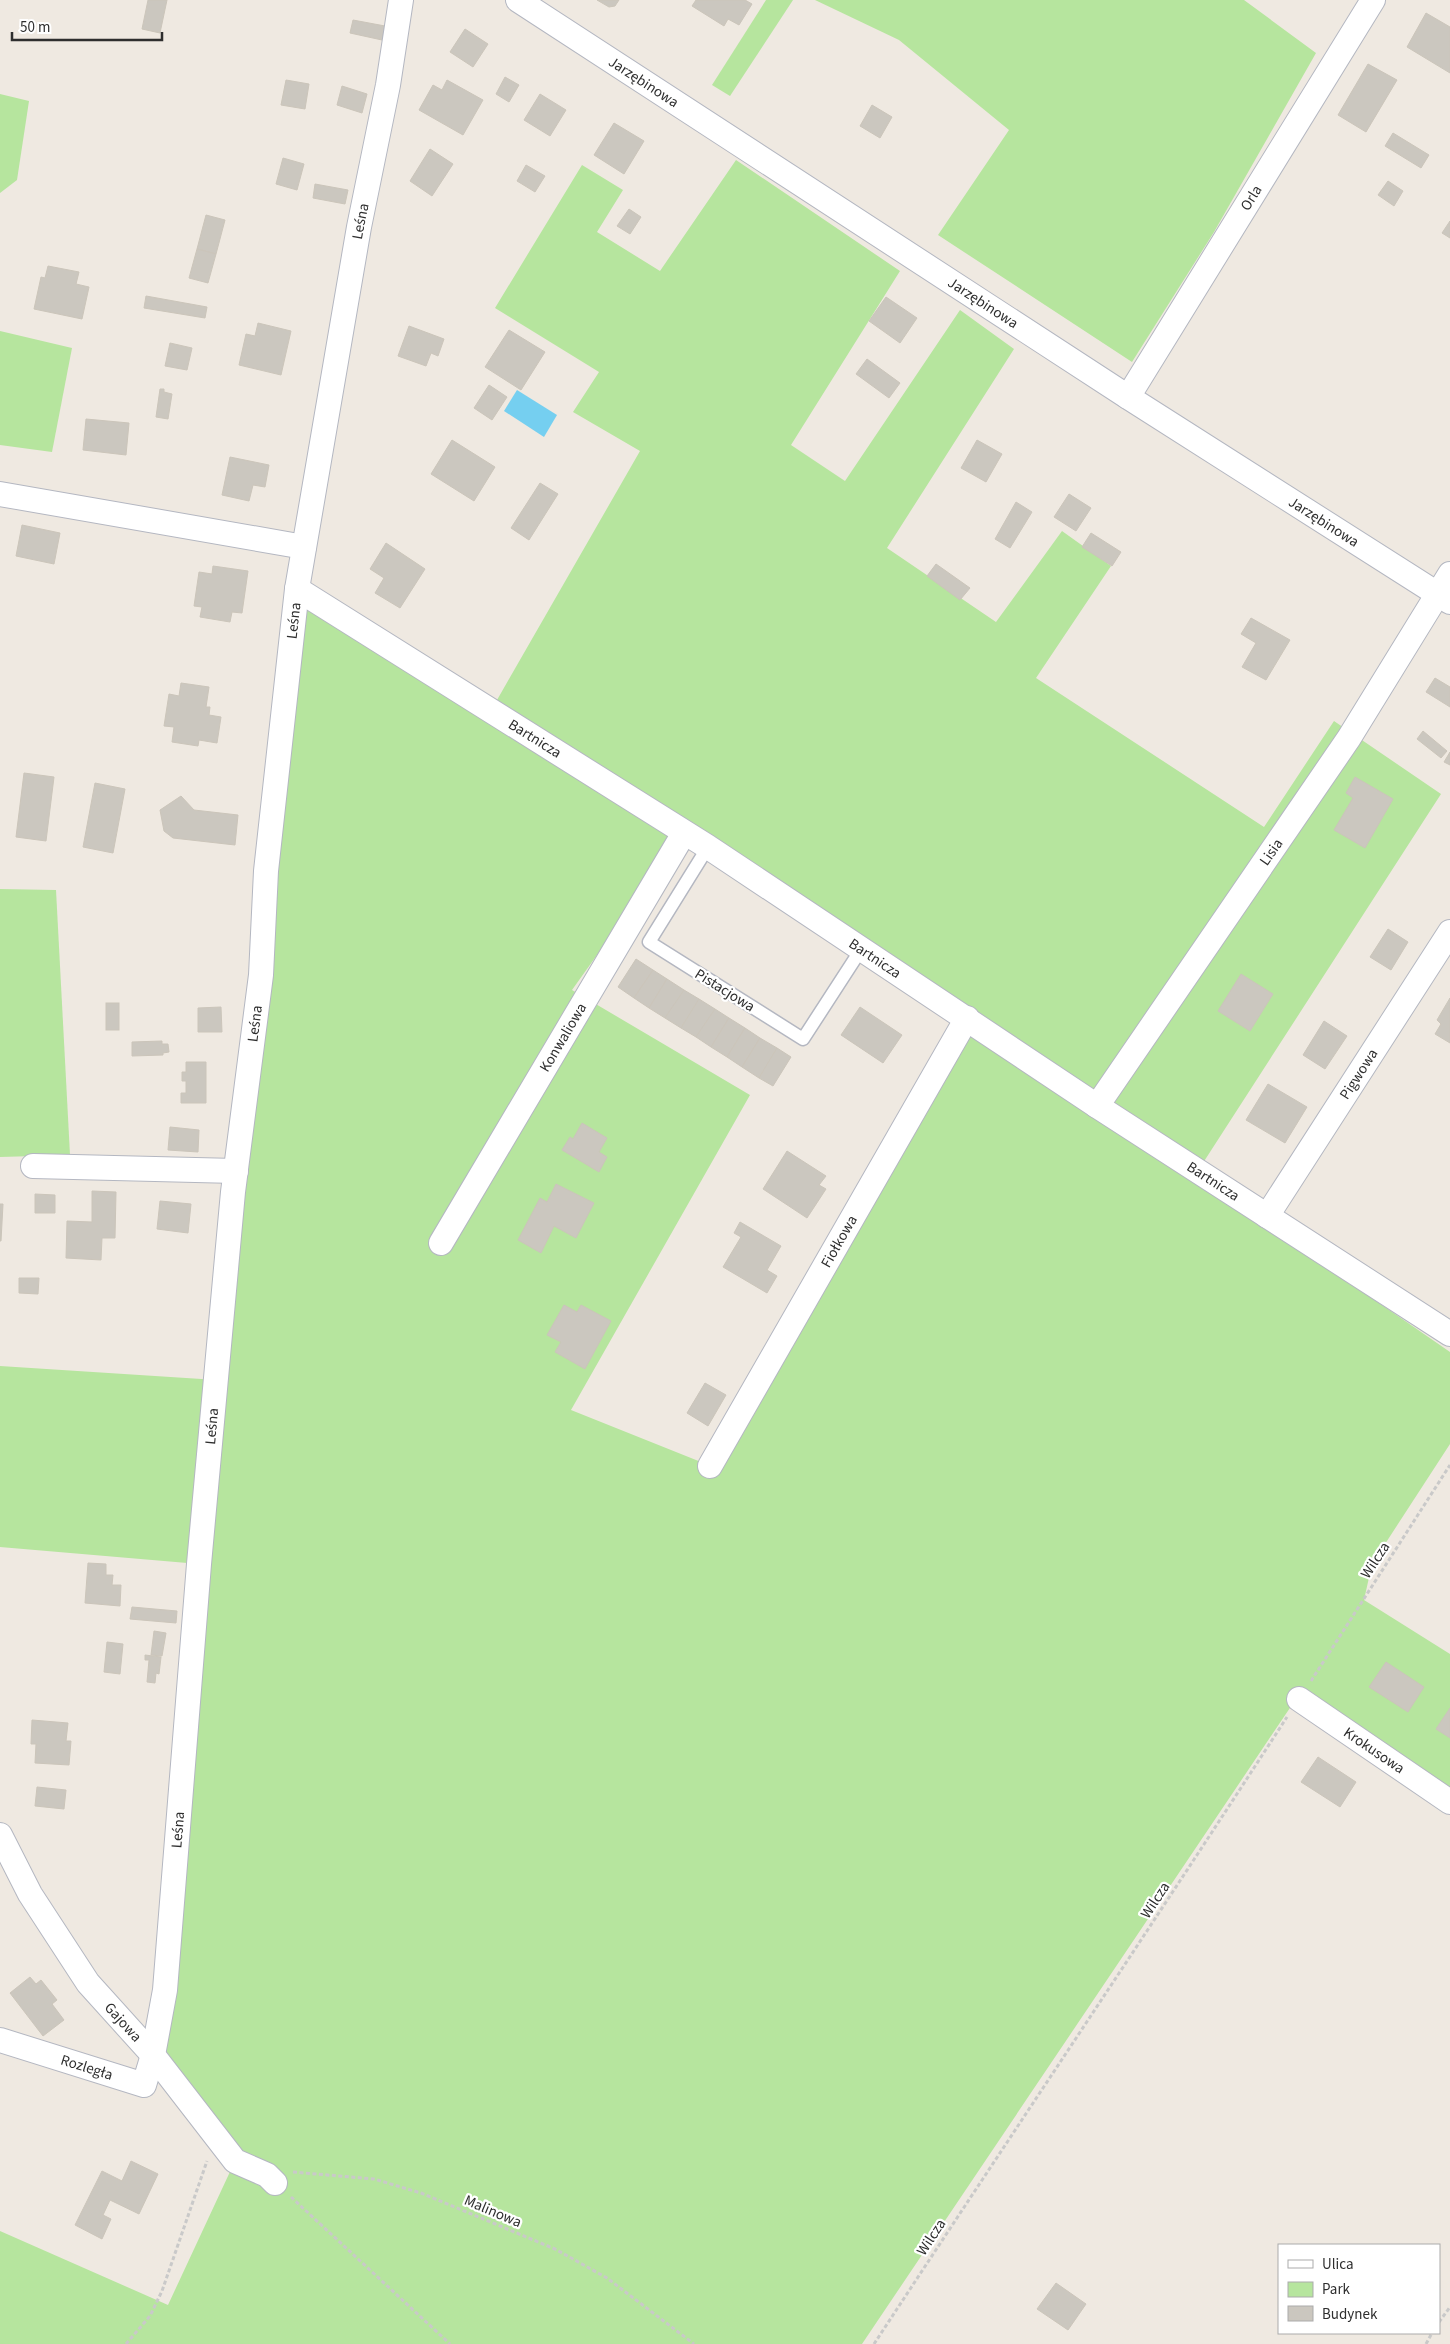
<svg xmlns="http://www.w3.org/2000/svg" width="1450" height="2344" viewBox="0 0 1450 2344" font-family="'Source Sans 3',sans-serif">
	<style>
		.green { fill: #b6e59e }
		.water { fill: #75cff0 }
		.building { fill: #cbc7bf; stroke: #cbc5ba }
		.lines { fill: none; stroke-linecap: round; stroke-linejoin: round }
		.lane-casing { stroke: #b4b7c1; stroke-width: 15 }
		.street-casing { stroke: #b4b7c1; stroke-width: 26 }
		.path { stroke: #c9c9c9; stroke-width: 3; stroke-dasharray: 4 2.5; stroke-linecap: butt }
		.lane { stroke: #fff; stroke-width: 12 }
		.street { stroke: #fff; stroke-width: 24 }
		.labels { text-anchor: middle; stroke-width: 4.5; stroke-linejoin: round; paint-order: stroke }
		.street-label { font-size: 15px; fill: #2e2e2e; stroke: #fff }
	</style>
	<rect width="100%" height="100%" fill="#efe9e1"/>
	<g class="green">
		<path d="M766,0h27l-63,96 -18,-11z"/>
		<path d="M815,0h429l72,53 -102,179 -82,130 -194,-127 71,-105 -110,-90z"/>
		<path d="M0,94l29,7 -12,79 -17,13z"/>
		<path d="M736,160l164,111 -109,174 54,36 115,-171 54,39 -127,199 109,74 66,-91 49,35 -75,112 228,149 70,-106 107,73 -240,372 -704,-466 143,-249 -67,-39 26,-40 -104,-64 87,-143 41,25 -26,42 63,39z"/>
		<path d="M0,331l72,17 -20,104 -52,-7z"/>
		<path d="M297,589l387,244 -112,157 178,105 -179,315 140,56 256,-448 483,334v92l-78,120 -8,36 86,54v137l-150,-98 -438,651h-862v-113l168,74 67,-144 -82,-106 46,-491 -199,-17v-181l217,14z"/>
		<path d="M0,889l56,1 14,265 -70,2z"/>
	</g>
	<path class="water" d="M517,390l40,25 -13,22 -40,-26z"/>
	<g class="building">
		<path d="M148,0h19l-7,33 -18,-4z"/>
		<path d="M597,0h22l-4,6 -6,1z"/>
		<path d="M696,0h49l7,4 -13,21 -11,-6 -4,7 -32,-20z"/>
		<path d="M1426,13l24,14v46l-43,-26z"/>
		<path d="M353,20l32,6 -3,14 -32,-7z"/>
		<path d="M465,29l23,15 -15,23 -23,-15z"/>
		<path d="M1368,64l29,16 -31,52 -28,-17z"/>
		<path d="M505,77l14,8 -10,17 -13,-8z"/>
		<path d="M286,80l23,4 -4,25 -24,-4z"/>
		<path d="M447,80l36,20 -20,35 -44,-25 14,-25 9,5z"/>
		<path d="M342,86l25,8 -5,19 -25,-8z"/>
		<path d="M540,94l26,16 -16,26 -26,-16z"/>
		<path d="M872,105l20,12 -12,21 -20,-12z"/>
		<path d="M614,123l30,18 -20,33 -30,-19z"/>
		<path d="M1393,133l36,22 -8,13 -36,-22z"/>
		<path d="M430,149l23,15 -21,32 -22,-15z"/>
		<path d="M283,158l21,6 -7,26 -21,-6z"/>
		<path d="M526,165l19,11 -10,16 -18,-11z"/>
		<path d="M1388,181l15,10 -9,15 -16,-11z"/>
		<path d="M315,184l33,6 -3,14 -32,-6z"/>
		<path d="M629,209l12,8 -11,17 -13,-8z"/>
		<path d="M206,215l19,5 -9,34 -19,-5z"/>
		<path d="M1450,221v17l-8,-5z"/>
		<path d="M197,249l19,5 -8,29 -19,-5z"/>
		<path d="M48,266l31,6 -3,12 13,3 -7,32 -48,-10 7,-32 4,1z"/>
		<path d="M146,296l61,11 -2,11 -61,-10z"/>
		<path d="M886,297l31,21 -17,25 -31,-22z"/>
		<path d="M258,323l33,8 -10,44 -42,-10 7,-31 9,2z"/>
		<path d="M409,326l35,13 -6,17 -7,-3 -5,13 -28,-10z"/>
		<path d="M509,330l36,22 -24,38 -36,-23z"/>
		<path d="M170,343l22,5 -5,22 -22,-4z"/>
		<path d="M867,359l33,24 -11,15 -33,-24z"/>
		<path d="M489,385l18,12 -15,23 -18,-12z"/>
		<path d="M160,389h4v3l8,2 -4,25 -12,-2z"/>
		<path d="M86,419l43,4 -3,32 -43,-5z"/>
		<path d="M452,440l43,27 -21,34 -43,-27z"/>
		<path d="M977,440l25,14 -16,28 -25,-14z"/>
		<path d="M230,457l39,8 -4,22 -12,-2 -4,16 -27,-6z"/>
		<path d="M540,483l18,11 -29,46 -18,-12z"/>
		<path d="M1069,494l22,14 -15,23 -22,-14z"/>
		<path d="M1016,502l16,10 -22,36 -15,-9z"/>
		<path d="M22,525l38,8 -6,31 -38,-8z"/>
		<path d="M1091,533l30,19 -9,14 -30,-19z"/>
		<path d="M386,543l39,26 -25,39 -25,-15 9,-15 -14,-9z"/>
		<path d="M936,564l34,24 -10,12 -33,-24z"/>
		<path d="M213,566l35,5 -6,42 -10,-1 -2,10 -30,-5 2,-10 -8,-1 5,-34 13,2z"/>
		<path d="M1251,618l39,22 -24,40 -24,-13 14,-24 -15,-9z"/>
		<path d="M1435,678l15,9v20l-24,-15z"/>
		<path d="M181,683l28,4 -3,20h4l-1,8 12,2 -4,26 -18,-3 -1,6 -26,-4 2,-15 -10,-1 5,-32 10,2z"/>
		<path d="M1423,731l24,20 -6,7 -24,-19z"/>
		<path d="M1450,752v13l-6,-3z"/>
		<path d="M24,773l30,4 -8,64 -30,-4z"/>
		<path d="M1355,777l38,22 -28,49 -31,-18 19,-32 -7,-5z"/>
		<path d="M95,783l30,6 -12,64 -30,-6z"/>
		<path d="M181,796l13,14 44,5 -3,30 -62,-7 -9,-7 -4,-21z"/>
		<path d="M1388,929l20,13 -17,28 -21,-13z"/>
		<path d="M636,959l17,11 -19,28 -16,-11z"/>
		<path d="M653,970l14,9 -18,29 -15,-10z"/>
		<path d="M1241,974l32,20 -23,37 -32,-20z"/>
		<path d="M667,979l17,11 -19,28 -16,-10z"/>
		<path d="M684,990l15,9 -18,29 -16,-10z"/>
		<path d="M1450,998v45l-15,-9 6,-10 -4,-4z"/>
		<path d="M699,999l16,10 -19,28 -15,-9z"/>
		<rect x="106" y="1003" width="13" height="27"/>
		<path d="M221,1007l1,25h-24v-24z"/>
		<path d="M860,1007l42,28 -19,28 -42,-28z"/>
		<path d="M715,1009l14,9 -18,29 -15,-10z"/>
		<path d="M729,1018l16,10 -18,29 -16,-10z"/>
		<path d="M1324,1021l23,15 -22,33 -22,-14z"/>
		<path d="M745,1028l15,10 -18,29 -15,-10z"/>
		<path d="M760,1038l17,10 -18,30 -17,-11z"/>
		<path d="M162,1041v3h6l1,8 -6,1v2l-31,1v-14z"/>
		<path d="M777,1048l14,9 -18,29 -14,-8z"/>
		<path d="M186,1062h20v41h-25v-10h5v-12h-4v-9h4z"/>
		<path d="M1268,1084l39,23 -22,36 -39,-23z"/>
		<path d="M582,1123l25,15 -8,14 8,5 -8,15 -37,-22 8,-13 3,2z"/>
		<path d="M170,1127l29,3 -1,22 -30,-2z"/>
		<path d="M787,1151l39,25 -7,9 7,4 -19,29 -44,-29z"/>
		<path d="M556,1184l38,19 -18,35 -22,-12 -13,27 -23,-13 22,-42 7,4z"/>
		<path d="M92,1191l24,1 -1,46h-13l-1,22 -35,-2 1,-37 25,1z"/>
		<path d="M35,1194l20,1v18h-20z"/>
		<path d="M160,1201l31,3 -3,29 -31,-4z"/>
		<path d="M0,1204h3l-2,37h-1z"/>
		<path d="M740,1222l41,24 -14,24 10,6 -10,17 -44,-26 18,-30 -7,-4z"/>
		<path d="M19,1278h20l-1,16 -19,-1z"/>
		<path d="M564,1305l13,7 4,-7 30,16 -26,48 -30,-17 6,-10 -14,-7z"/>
		<path d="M705,1383l21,12 -18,31 -21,-13z"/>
		<path d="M88,1563l18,1v11h7l-1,10h9l-1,21 -35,-3z"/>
		<path d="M132,1607l45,4 -1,12 -46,-4z"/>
		<path d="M154,1631l12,2 -4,23 -11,-1z"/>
		<path d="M107,1642l16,2 -3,30 -16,-2z"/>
		<path d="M145,1655l16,2 -2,17 -3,-1 -1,10 -8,-1 2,-22h-4z"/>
		<path d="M1386,1662l38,25 -16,25 -39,-25z"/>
		<path d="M1450,1708v30l-14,-9z"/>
		<path d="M32,1720l36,3 -2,18h5l-2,24 -34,-2 1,-19h-5z"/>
		<path d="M1318,1757l38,25 -16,25 -39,-25z"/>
		<path d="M37,1787l29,3 -2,19 -29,-3z"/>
		<path d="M30,1977l6,7 5,-4 16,20 -5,4 12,16 -21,16 -33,-43z"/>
		<path d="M131,2161l27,13 -19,40 -29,-14 -7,15 8,4 -9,20 -27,-14 27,-54 20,10z"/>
		<path d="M1056,2283l30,21 -18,26 -31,-21z"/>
	</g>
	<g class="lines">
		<defs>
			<path id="lane" d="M708,847l-59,95 154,97 59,-91"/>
			<g id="street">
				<path id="s1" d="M518,0l610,397 322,205"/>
				<path id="s2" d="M1128,397l245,-397"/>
				<path d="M0,494l304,53"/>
				<path id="s3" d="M297,589l411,258 389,259 353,228"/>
				<path id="s4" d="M1097,1106l252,-368 101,-164"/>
				<path d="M33,1166l203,5"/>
				<path id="s5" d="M1267,1216l183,-284"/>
				<path id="s6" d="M441,1243l243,-410"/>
				<path id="s7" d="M710,1466l257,-448"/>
				<path id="s8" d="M1299,1699l151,103"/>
				<path id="s9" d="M0,1835l30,59 58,89 65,72 82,106 32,14 8,8"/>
				<path id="s10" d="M0,2040l144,45 9,-30 12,-65 34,-426 34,-372 28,-217 5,-104 31,-282 62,-362 29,-142 13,-85"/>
			</g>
		</defs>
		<use href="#lane" class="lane-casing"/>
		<use href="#street" class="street-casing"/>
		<g class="path">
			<path d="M1311,1681l139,-216"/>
			<path d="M293,2172l81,7 47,14 134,56 52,29 87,66"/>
			<path d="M291,2197l159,147"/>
			<path d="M1439,2322l11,-15"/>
			<path d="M126,2344l24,-28 12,-25 45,-130"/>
			<path d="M874,2344c137,-209 277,-417 413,-627"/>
			<path d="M1426,2344l6,-11"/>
		</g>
		<use href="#lane" class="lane"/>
		<use href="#street" class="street"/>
	</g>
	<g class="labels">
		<g class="street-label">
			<text dy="5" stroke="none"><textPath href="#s1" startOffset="150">Jarzębinowa</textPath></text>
			<text dy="5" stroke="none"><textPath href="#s2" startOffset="234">Orla</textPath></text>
			<text dy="5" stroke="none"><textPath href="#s10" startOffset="2029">Leśna</textPath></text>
			<text dy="5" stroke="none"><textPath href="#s1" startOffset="555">Jarzębinowa</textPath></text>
			<text dy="5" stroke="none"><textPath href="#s1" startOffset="960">Jarzębinowa</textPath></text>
			<text dy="5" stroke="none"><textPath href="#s10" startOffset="1624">Leśna</textPath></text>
			<text dy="5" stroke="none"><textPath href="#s3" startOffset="281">Bartnicza</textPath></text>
			<text dy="5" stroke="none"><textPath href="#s4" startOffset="308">Lisia</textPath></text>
			<text dy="5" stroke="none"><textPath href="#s3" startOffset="686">Bartnicza</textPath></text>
			<text transform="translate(725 990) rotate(32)" y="5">Pistacjowa</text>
			<text dy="5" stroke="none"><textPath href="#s10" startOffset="1219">Leśna</textPath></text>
			<text dy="5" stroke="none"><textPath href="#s6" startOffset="239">Konwaliowa</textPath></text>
			<text dy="5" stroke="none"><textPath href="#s5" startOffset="169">Pigwowa</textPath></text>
			<text dy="5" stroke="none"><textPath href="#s3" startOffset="1091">Bartnicza</textPath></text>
			<text dy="5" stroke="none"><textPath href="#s7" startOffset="259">Fiołkowa</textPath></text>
			<text dy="5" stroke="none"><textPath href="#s10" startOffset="814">Leśna</textPath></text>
			<text transform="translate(1375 1560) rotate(-57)" y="5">Wilcza</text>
			<text dy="5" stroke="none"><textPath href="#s8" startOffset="91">Krokusowa</textPath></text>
			<text dy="5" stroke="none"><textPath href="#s10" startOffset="409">Leśna</textPath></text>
			<text transform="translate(1155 1900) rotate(-57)" y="5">Wilcza</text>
			<text dy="5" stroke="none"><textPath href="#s9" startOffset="225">Gajowa</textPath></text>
			<text dy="5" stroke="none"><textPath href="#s10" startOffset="91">Rozległa</textPath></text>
			<text transform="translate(493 2211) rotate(23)" y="5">Malinowa</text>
			<text transform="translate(931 2237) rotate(-57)" y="5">Wilcza</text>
		</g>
	</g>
	<rect x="1278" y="2244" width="162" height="90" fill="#ffffff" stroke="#ababab"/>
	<rect x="1288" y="2260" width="25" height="8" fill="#ffffff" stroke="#ababab"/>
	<text x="1322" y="2269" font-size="15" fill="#2e2e2e">Ulica</text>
	<rect x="1288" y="2282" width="25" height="15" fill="#b6e59e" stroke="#ababab"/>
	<text x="1322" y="2294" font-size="15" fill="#2e2e2e">Park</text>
	<rect x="1288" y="2306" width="25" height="15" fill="#cbc7bf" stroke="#ababab"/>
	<text x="1322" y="2319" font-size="15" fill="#2e2e2e">Budynek</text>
	<path d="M12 32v8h150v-8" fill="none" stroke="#2e2e2e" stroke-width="2.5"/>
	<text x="20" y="32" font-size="15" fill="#2e2e2e" stroke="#ffffff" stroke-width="4" paint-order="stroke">50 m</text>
</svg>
